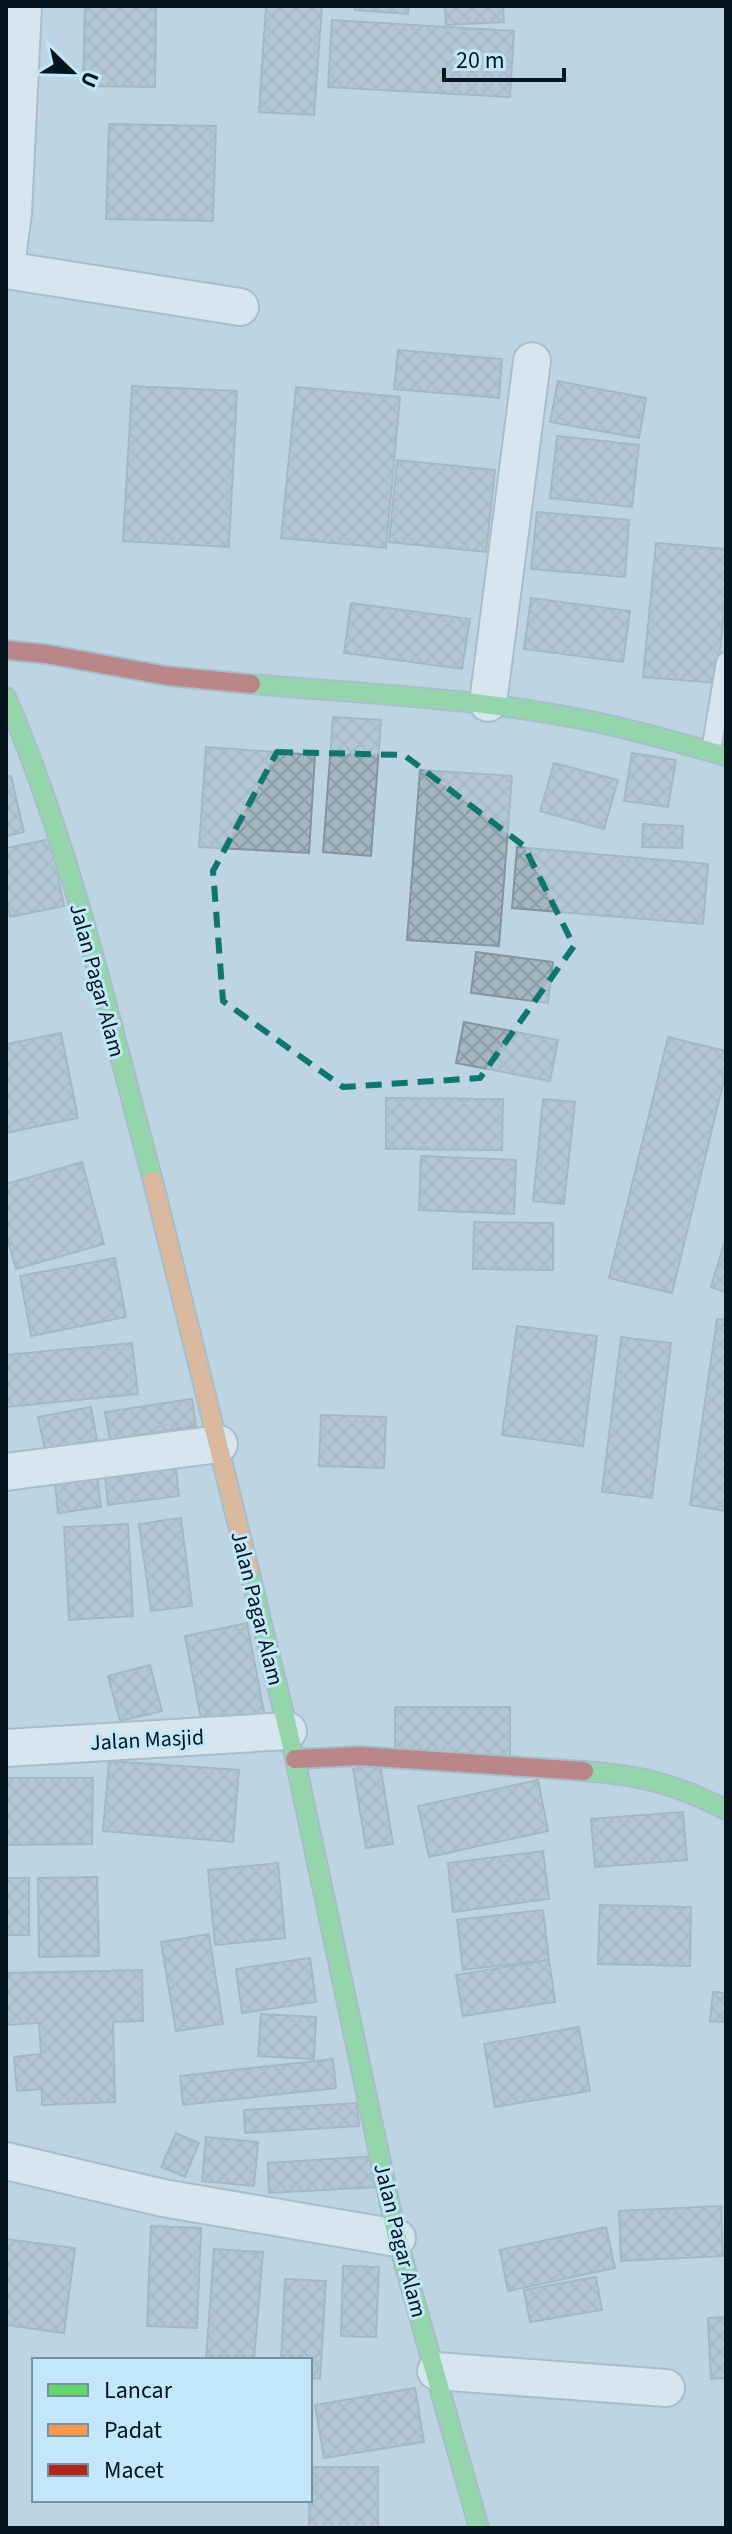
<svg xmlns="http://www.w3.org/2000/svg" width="732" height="2534" viewBox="0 0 732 2534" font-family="'Source Sans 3',sans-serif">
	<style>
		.building { fill: url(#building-cross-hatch); stroke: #82959f; stroke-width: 2 }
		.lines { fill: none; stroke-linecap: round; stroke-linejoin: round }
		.lane-casing { stroke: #8da0ab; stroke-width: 22 }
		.street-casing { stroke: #8da0ab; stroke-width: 40 }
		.fast-casing { stroke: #8da0ab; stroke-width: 22 }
		.slow-casing { stroke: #8da0ab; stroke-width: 22 }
		.jam-casing { stroke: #8da0ab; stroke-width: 22 }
		.lane { stroke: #f5f9fb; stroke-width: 18 }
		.street { stroke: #f5f9fb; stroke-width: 36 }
		.fast { stroke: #63d668; stroke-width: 18 }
		.slow { stroke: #ff974d; stroke-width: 18 }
		.jam { stroke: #b3261e; stroke-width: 18 }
		.marked { fill: none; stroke: #0f766e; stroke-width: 6; stroke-dasharray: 16 10; stroke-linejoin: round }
		.labels { text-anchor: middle; stroke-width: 6; stroke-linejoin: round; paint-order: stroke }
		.street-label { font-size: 22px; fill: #05151e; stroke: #c2e6fa }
	</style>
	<defs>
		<pattern id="building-cross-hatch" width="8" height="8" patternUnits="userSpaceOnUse" patternTransform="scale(2)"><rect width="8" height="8" fill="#a3b6c1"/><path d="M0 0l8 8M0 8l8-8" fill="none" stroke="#8b9ca5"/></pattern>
	</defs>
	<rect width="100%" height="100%" fill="#bdd5e3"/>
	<g class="building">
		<path d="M85,6h71l-1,81 -72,-1z"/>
		<path d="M266,6h56l-8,109 -55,-3z"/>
		<path d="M355,6h54l-1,8 -53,-4z"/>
		<path d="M445,6h58l1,16 -58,3z"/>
		<path d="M332,20l182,11 -4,66 -182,-10z"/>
		<path d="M109,124l107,2 -3,95 -107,-2z"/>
		<path d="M398,350l104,9 -3,39 -105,-9z"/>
		<path d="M558,381l88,17 -7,40 -89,-16z"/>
		<path d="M132,386l105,5 -8,156 -106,-6z"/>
		<path d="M296,387l104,10 -14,151 -105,-10z"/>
		<path d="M557,436l82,9 -7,62 -82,-9z"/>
		<path d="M397,460l98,10 -9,82 -97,-10z"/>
		<path d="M537,512l92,8 -4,57 -94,-8z"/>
		<path d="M656,543l70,6v41l-9,93 -74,-6z"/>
		<path d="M531,598l99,13 -7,51 -99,-13z"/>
		<path d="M351,603l119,16 -8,50 -118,-16z"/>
		<path d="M333,717l48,3 -10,136 -48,-4z"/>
		<path d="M206,747l109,8 -6,98 -110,-6z"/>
		<path d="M632,753l44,7 -8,47 -44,-6z"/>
		<path d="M554,763l64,17 -14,49 -64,-18z"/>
		<path d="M420,770l92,6 -13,170 -92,-6z"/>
		<path d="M11,776l13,56 -18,4v-59z"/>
		<path d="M643,824l40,2 -1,22 -40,-1z"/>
		<path d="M51,839l13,67 -54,11 -4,-22v-47z"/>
		<path d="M517,847l191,17 -5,60 -191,-16z"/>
		<path d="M476,952l77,10 -5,41 -77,-10z"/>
		<path d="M464,1022l94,18 -8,41 -94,-18z"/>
		<path d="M61,1033l17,85 -72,15v-89z"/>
		<path d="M668,1037l58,14v21l-54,221 -63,-15z"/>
		<path d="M386,1098l117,1 -1,51 -116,-1z"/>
		<path d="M543,1099l32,3 -11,102 -31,-3z"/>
		<path d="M421,1156l95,4 -2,54 -95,-4z"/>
		<path d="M82,1162l22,82 -88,25 -10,-36v-49z"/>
		<path d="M474,1222l79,1v47l-80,-1z"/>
		<path d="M726,1237v55l-15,-5z"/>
		<path d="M115,1258l11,59 -95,19 -11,-60z"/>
		<path d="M717,1319l9,1v191l-36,-6z"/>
		<path d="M517,1326l80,10 -14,110 -81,-11z"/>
		<path d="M621,1337l50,6 -19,155 -50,-6z"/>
		<path d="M132,1343l6,51 -131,13 -1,-52z"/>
		<path d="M192,1399l4,27 -86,14 -5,-28z"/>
		<path d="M91,1407l6,33 -52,10 -7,-33z"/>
		<path d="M321,1415l65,2 -2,51 -65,-2z"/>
		<path d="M175,1460l4,36 -71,9 -4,-38z"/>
		<path d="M97,1475l4,32 -43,6 -3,-33z"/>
		<path d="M181,1518l11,88 -41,5 -12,-87z"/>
		<path d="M128,1524l5,92 -64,4 -5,-93z"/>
		<path d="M247,1623l19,99 -62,13 -19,-99z"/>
		<path d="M150,1665l12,46 -42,10 -12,-45z"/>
		<path d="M395,1707h115v50l-115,-1z"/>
		<path d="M109,1761l130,9 -6,72 -130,-11z"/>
		<path d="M380,1764l13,80 -27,4 -13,-79z"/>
		<path d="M6,1778h87l-1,66 -86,1z"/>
		<path d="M538,1780l10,51 -119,26 -11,-51z"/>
		<path d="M683,1812l4,48 -92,7 -4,-48z"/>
		<path d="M543,1851l6,48 -96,13 -5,-49z"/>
		<path d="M278,1863l7,75 -70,7 -7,-75z"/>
		<path d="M97,1877l2,79 -60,1 -1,-79z"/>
		<rect x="6" y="1878" width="23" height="57"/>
		<path d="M600,1905l91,2 -1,59 -92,-2z"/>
		<path d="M543,1910l6,50 -86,10 -6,-50z"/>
		<path d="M209,1934l14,90 -47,7 -15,-89z"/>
		<path d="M310,1958l6,44 -74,11 -6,-44z"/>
		<path d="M549,1960l6,42 -92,14 -7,-41z"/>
		<path d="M142,1970l1,51 -30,1 2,80 -73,3v-16l-25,2 -3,-34 27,-3 -2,-31 -33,2v-52z"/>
		<path d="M713,1992l13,1v29l-16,-1z"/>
		<path d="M261,2014l55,3 -2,42 -56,-3z"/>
		<path d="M579,2027l11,64 -95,16 -11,-63z"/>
		<path d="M333,2059l3,29 -153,17 -3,-29z"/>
		<path d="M357,2103l2,23 -114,7 -1,-23z"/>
		<path d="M176,2133l23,10 -14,34 -24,-10z"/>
		<path d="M206,2137l52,5 -4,44 -52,-5z"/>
		<path d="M376,2156l2,31 -109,6 -1,-30z"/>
		<path d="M721,2206l2,50 -102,5 -2,-50z"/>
		<path d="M151,2226l50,2 -4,100 -50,-2z"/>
		<path d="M606,2227l9,41 -107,23 -8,-41z"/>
		<path d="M6,2239l69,9 -11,85 -58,-8z"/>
		<path d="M214,2249l49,3 -9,108h-48z"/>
		<path d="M343,2266l36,1 -3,70 -35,-1z"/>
		<path d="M596,2277l6,33 -72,12 -6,-32z"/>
		<path d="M285,2279l41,2 -6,98 -10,-1v-18h-29z"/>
		<path d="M726,2317v61l-15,1 -3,-61z"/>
		<path d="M415,2388l9,54 -100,16 -9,-53z"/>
		<path d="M310,2467h68v61h-69z"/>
	</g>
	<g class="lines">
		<defs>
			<path id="lane" d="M711,751l15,-89"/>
			<g id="street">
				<path d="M6,265l7,-52 10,-207"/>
				<path d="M6,270l234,37"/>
				<path d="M488,703l44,-342"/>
				<path d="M6,1472l213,-28"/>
				<path d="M6,1748l282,-17"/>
				<path d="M6,2161l157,37 234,40"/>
				<path d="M436,2371l230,17"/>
			</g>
			<g id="fast">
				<path d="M251,684c113,10 228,14 339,37 46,9 91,22 136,35"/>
				<path d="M6,697c67,155 103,322 147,484"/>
				<path d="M249,1570l46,189 102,479 82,290"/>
				<path d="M584,1771c55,4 93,13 142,39"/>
			</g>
			<path id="slow" d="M153,1181l96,389"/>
			<g id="jam">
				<path d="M6,650l40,4 122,22 83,8"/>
				<path d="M295,1759l65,-3 224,15"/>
			</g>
		</defs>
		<use href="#lane" class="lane-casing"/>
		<use href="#street" class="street-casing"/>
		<use href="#fast" class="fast-casing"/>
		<use href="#slow" class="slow-casing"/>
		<use href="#jam" class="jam-casing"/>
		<use href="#lane" class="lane"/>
		<use href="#street" class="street"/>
		<use href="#fast" class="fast"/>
		<use href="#slow" class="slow"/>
		<use href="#jam" class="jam"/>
	</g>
	<path d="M0 0H732V2534H0ZM277,752l127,3 120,91 50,100 -94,132 -137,9 -120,-86 -10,-130z" fill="#bdd5e3" fill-opacity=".55" fill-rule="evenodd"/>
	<path class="marked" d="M277,752l127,3 120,91 50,100 -94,132 -137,9 -120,-86 -10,-130z"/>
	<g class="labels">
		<g class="street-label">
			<text transform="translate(98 980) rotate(75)" y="8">Jalan Pagar Alam</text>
			<text transform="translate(258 1608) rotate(76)" y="8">Jalan Pagar Alam</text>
			<text transform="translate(147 1739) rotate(-3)" y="8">Jalan Masjid</text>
			<text transform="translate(401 2240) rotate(76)" y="8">Jalan Pagar Alam</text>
		</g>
	</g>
	<rect width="732" height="2534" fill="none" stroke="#05151e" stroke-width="16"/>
	<rect x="32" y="2358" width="280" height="144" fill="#c2e6fa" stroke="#7692a2" stroke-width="2"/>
	<rect x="48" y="2384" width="40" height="12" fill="#63d668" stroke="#7692a2" stroke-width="2"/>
	<text x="104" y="2398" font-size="24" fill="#05151e">Lancar</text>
	<rect x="48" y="2424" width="40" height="12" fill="#ff974d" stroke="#7692a2" stroke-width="2"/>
	<text x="104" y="2438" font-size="24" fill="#05151e">Padat</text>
	<rect x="48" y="2464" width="40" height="12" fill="#b3261e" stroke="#7692a2" stroke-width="2"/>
	<text x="104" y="2478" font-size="24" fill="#05151e">Macet</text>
	<g transform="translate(72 72) rotate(113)" stroke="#c2e6fa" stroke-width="6" paint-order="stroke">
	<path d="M0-6L14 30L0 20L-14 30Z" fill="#05151e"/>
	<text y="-12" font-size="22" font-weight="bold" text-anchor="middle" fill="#05151e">U</text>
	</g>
	<path d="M444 68v12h120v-12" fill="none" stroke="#05151e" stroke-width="4"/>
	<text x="456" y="68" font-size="24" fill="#05151e" stroke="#c2e6fa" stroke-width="6" paint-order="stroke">20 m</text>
</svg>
